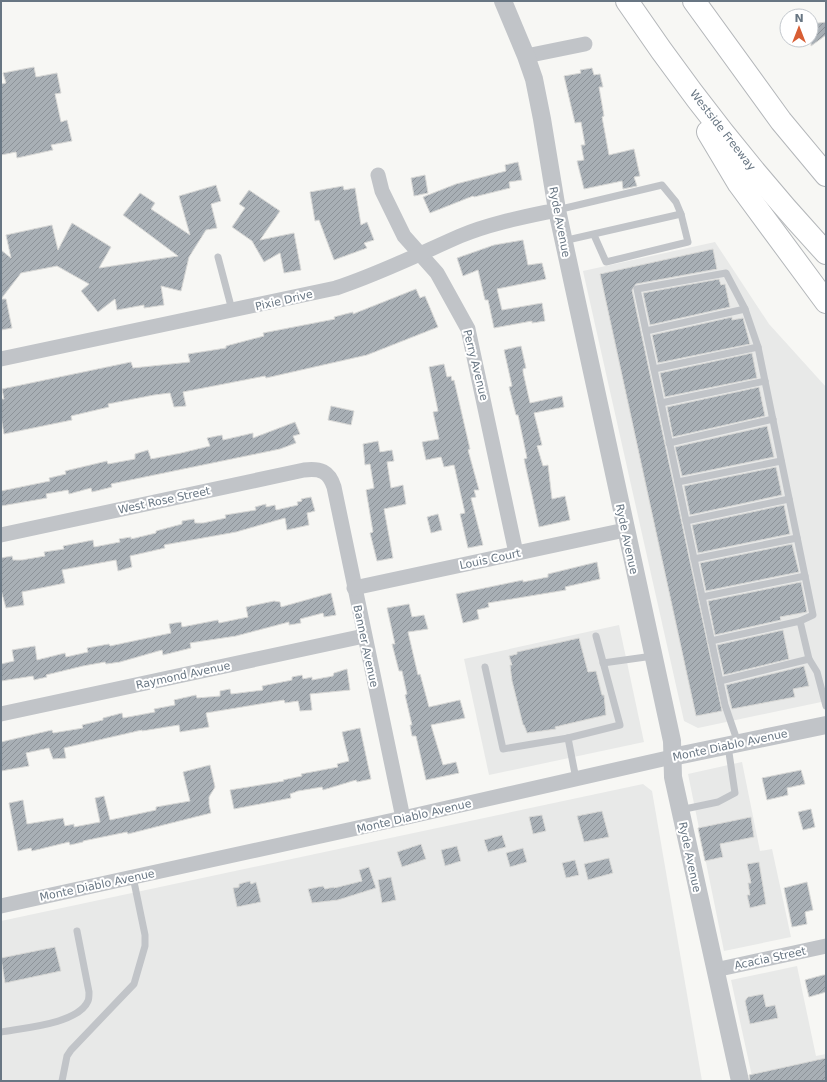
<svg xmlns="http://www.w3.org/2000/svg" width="827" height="1082" viewBox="0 0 827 1082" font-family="'DejaVu Sans',sans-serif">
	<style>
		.built { fill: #e8e9e8 }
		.building { fill: url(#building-hatch); stroke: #d9d9d7 }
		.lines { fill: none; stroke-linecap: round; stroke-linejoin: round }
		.motorway-casing { stroke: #b4b7ba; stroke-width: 24 }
		.service { stroke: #c1c4c8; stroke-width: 7 }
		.minor { stroke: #c1c4c8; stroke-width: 15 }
		.tertiary { stroke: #c1c4c8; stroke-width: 18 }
		.motorway { stroke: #fff; stroke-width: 22 }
		.labels { text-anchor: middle; stroke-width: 4; stroke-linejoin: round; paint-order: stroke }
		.street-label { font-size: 11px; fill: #687683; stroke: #fff }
	</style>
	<defs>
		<pattern id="building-hatch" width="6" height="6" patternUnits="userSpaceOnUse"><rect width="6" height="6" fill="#a8afb5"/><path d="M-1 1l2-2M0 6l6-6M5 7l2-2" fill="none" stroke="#8d9399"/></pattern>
	</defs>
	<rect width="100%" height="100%" fill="#f7f7f4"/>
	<g class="built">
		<path d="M715,242l54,82 57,63v314l-128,27 -14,-7 -101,-450z"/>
		<path d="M619,625l25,117 -155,33 -25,-116z"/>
		<path d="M742,762l18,89 12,-2 19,88 -67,14 -36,-177z"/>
		<path d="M643,784l9,7 50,290h-701v-160z"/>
		<path d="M797,966l19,90 10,-2v27h-73l-22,-101z"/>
	</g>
	<g class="building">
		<path d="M826,22v13l-15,11v-22z"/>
		<path d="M34,67l2,10 21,-4 4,20 -6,1 6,28 6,-2 5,21 -21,4 2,5 -36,8 -1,-6 -15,3v-71l5,-1 -3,-10z"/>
		<path d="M592,68l2,7 6,-1 3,13h-4l5,29 -2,1 7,38 25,-6 6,27 -6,1 3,9 -14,3 -1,-8 -38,8 -7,-28 7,-1 -3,-15h4l-4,-23 -6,1 -11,-47 17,-3 -1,-3z"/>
		<path d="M518,162l4,18 -13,2 1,6 -36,9 -1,-1 -43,17 -7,-16 33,-13 50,-13 -1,-6z"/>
		<path d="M425,175l3,18 -14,3 -3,-18z"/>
		<path d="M216,185l5,16 -10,3 6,24 -11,2 -17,27 -8,34 -20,-5 3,19 -20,3v-3l-27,5 -2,-11 -17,13 -17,-21 8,-7 -32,-18 -36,7 -20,26h5l6,29 -11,2v-80l10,8 -5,-23 46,-10 6,25 14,-27 39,24 -12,21 79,-12 -55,-41 17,-22 15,10 -4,6 39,26 -11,-39z"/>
		<path d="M343,186l1,4 11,-2 6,37 6,-3 7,18 -10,3 3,5 -33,12 -15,-40 -4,1 -5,-29z"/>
		<path d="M249,190l31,21 -20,29 34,-7 7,37 -17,3 -4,-20 -16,9 -12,-21 -20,-14 13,-19 -6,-4z"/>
		<path d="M523,240l5,25 14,-2 4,16 -49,10 5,21 40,-7 3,18 -13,2v-2l-38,7 -6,-28h-3l-7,-30 -15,6 -6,-18 37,-13z"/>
		<path d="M713,249l4,20 -81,15 -4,6 90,421 -26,5 -96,-442z"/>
		<path d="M719,279l2,6 4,-1 5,23 -80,18 -7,-32z"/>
		<path d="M416,289l4,9 5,-2 13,31 -71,28 -101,23 -1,-2 -82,16 3,14 -12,1 -4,-14 -16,2 -46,9 1,3 -38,9 1,4 -68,14 -3,-17v-18h3l-2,-10 129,-27 2,6 57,-6 -2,-8 38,-6v-2l38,-10 -1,-3 72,-14 -1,-2 19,-5v2z"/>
		<path d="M732,317v3l11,-2 7,26 -92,19 -6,-28z"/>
		<path d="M521,346l5,22 -3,1v3l7,31 32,-7 2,11 -30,6 8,32 -5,1 6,20 5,-1 4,34 13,-3 5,24 -31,7 -15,-68 3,-1 -9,-43h-2l-7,-28 3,-1 -8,-36z"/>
		<path d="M752,353l5,25 -92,19 -5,-24z"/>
		<path d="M444,364l3,13 4,-1 1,5 2,-1 16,69 -2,1 11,40h-5l2,7 -5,1 12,47 -15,3 -8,-34 5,-1 -11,-48 -10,2 -3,-10 -15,3 -4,-18 17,-3 -6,-27 5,-1 -9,-44z"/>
		<path d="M759,387l6,29 -92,21 -6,-30z"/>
		<path d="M331,406l23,5 -3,14 -23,-5z"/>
		<path d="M295,422l5,12 -7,2 3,7 -16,6 -169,35 1,3 -20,5 -1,-4 -22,6 -1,-4 -22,4 1,4 -46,8v-15l49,-10 -1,-3 17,-4 -1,-3 42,-10 1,3 27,-5v-5l13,-4 3,9 30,-6 29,-7 -3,-8 15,-3 1,5 30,-7v5z"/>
		<path d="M767,426l7,31 -92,19 -7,-29z"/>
		<path d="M378,441l2,11 12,-2 2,11 -7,1 4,26 12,-3 3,19 -22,5 9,49 -16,3 -7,-28 3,-1 -7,-42 8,-2 -4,-24 -5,1 -2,-21z"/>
		<path d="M776,467l6,28 -92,20 -6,-29z"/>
		<path d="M311,497l4,14 -8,2 2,12 -22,5 -2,-12 -49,14 -72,13 1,3 -35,8 2,11 -14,4 -2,-11 -54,10 3,13 -43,9 2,13 -18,3 -5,-18v-32l11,-2 1,4h9l23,-4 -1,-4 20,-3 -1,-3 30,-6 1,7 26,-5 -1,-3 12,-2v2l25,-6v-2l26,-7v-3l12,-2 1,4h8l23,-5 -1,-3 31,-5 -1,-3 11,-3v3l9,-2 1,5 22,-5 -1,-3 5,-1 -1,-2z"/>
		<path d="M784,505l6,29 -92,19 -6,-28z"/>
		<path d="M438,514l4,16 -11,3 -4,-16z"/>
		<path d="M792,544l7,28 -93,19 -6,-28z"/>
		<path d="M597,562l3,17 -35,8 1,3 -78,13 1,4 -12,3 2,9 -16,4 -7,-29 67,-14v2l25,-5v-3z"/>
		<path d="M801,582l6,30 -27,5 1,3 -66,15 -7,-34z"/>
		<path d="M331,593l5,22 -12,2 -1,-4 -23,6 1,4 -12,2v-3l-53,14 -46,7 1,5 -28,7 -1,-5 -42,12 -14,2 -1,-2 -22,4 -37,9 1,2 -13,3 -1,-4 -32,5v-17l13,-3 -2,-11 23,-4 2,14 28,-7 1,4 22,-5 -1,-4 22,-4 1,2 61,-13 -2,-9 12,-2 1,5 36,-7 1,3 29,-6 -2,-10 28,-6 6,1 1,5z"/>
		<path d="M409,604l3,13 12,-2 4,14 -20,3 10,43 2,-1 9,33 31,-7 5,18 -34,7 12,40 13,-3 3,11 -33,7 -10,-44h-4l-2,-11h2l-7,-30 2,-1 -5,-23h-3l-7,-27h3l-8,-36z"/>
		<path d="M783,630l6,29 -65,16 -7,-30z"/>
		<path d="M579,638l9,34 8,-1 6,24h2l2,20 -51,12 1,2 -29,4 -3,-8h-1l-11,-44 -2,-16h2l-3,-9 8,-2v-2z"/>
		<path d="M804,666l5,20 -16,3 2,8 -63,12 -6,-24z"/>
		<path d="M347,669l3,21 -40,4 2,16 -12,1 -2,-10 -13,2 -1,-3 -78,13 3,14 -29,5 -1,-7 -37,6v-1l-78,18 2,10 -13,1 -4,-11 -23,5 3,13 -28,5v-29l51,-12 1,3 30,-5 -1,-3 21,-5v-2l19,-5 1,5 32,-6 -1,-3 21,-4 -1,-5 22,-5 1,3 23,-2v-5l10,-2 1,5 32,-4 -1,-4 30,-6v-3l10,-2 1,4 9,-2v3l21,-4 1,-3z"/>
		<path d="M360,728l11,51 -14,3 -1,-2 -33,10 -1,-3 -24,4 -8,3 1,4 -57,11 -4,-19 54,-9 -1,-1 19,-4 -1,-2 37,-7 -1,-3 12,-3 -7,-29z"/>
		<path d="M210,765l5,22 -6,10v7l2,9 -83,21 -1,-2 -44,9v1l-13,3 -1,-3 -37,9 -1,-3 -13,3 -9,-48 14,-3 4,24 36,-6 2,8 9,-2v3l26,-5 -5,-24 9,-2 6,24 46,-10v-3l34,-6 -7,-29z"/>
		<path d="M801,770l4,14 -18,4 1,7 -21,5 -5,-22z"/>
		<path d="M811,809l4,18 -12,3 -5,-18z"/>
		<path d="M602,811l7,26 -25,5 -7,-26z"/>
		<path d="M542,815l4,16 -13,3 -4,-17z"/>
		<path d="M751,817l3,20 -34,7 3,13 -18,4 -7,-33z"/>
		<path d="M502,835l4,12 -18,5 -4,-12z"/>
		<path d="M421,844l5,15 -24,8 -5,-15z"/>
		<path d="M457,846l4,15 -16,5 -4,-16z"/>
		<path d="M523,848l4,14 -17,5 -4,-14z"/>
		<path d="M609,858l4,15 -25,7 -4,-16z"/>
		<path d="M575,860l4,15 -13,3 -4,-15z"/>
		<path d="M759,862l7,42 -16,4 -3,-13h3l-2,-12h3l-4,-19z"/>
		<path d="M369,867l7,21 -38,12 -26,3 -4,-14 15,-3 2,3 9,-2v1l28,-7 -3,-11z"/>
		<path d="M391,877l5,23 -14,3 -4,-23z"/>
		<path d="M250,881l1,3 5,-2 5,20 -24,5 -4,-19 6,-1v-3z"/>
		<path d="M807,882l6,28 -8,2 2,12 -15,3 -8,-39z"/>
		<path d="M55,947l6,24 -56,12 -4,-25z"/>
		<path d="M823,975h3v17l-17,5 -4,-17z"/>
		<path d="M763,994l3,13 9,-2 3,13 -28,6 -5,-23 3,-4z"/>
		<path d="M826,1058v23h-76l-1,-6z"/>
	</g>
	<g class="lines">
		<defs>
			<g id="motorway">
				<path d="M627,1c60,89 126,173 199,252"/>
				<path d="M694,1l87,120 45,54"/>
				<path d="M708,132l31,52 87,118"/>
			</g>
		</defs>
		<use href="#motorway" class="motorway-casing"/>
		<g class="service">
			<path d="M557,210l105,-25 14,17 5,12 -118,27"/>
			<path d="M594,235l12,27 82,-20 -7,-28"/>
			<path d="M218,257l14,53"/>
			<path d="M646,331l99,-22"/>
			<path d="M654,369l104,-22"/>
			<path d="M661,403l104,-22"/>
			<path d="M669,443l104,-24"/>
			<path d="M678,482l103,-21"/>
			<path d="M686,521l103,-22"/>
			<path d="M694,559l103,-21"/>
			<path d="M702,597l103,-21 8,39 -13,6"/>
			<path d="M711,641l89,-20 9,38"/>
			<path d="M603,663l50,-7"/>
			<path d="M485,667l18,82 65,-11 8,41"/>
			<path d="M720,681l89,-22 8,13 9,34"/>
			<path d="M568,738l52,-13 -24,-89"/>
			<path d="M738,743l-13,-38 -88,-416 89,-16 19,36 13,38 47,229"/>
			<path d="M680,810l38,-8 17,-9 -7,-47"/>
			<path d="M1,1032c22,-4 77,-8 87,-31 1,-2 1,-7 1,-9l-12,-61"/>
			<path d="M62,1081l5,-25 4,-6 63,-66 11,-38v-11l-12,-58"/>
		</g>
		<g class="minor">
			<path d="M526,56l59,-12"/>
			<path d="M378,175l4,16 22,45 33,37 31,56 48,224"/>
			<path d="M1,359l335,-71c43,-14 83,-34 124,-52 31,-13 64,-19 97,-26"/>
			<path d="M1,535l303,-65c16,-2 25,1 30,17l69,331"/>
			<path d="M354,588l271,-58"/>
			<path d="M1,714l363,-78"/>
			<path d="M1,906l402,-88 269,-61"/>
			<path d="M715,970l111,-24"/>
		</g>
		<g class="tertiary">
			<path d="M503,1l23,55 8,23 8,40 15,91 115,531 1,36 67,304"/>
			<path d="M672,757l154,-32"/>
		</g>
		<use href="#motorway" class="motorway"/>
	</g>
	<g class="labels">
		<g class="street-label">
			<text transform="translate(723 130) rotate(52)" y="4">Westside Freeway</text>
			<text transform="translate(560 222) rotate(79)" y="4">Ryde Avenue</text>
			<text transform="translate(284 300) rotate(-13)" y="4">Pixie Drive</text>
			<text transform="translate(476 365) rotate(76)" y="4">Perry Avenue</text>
			<text transform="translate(164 500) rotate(-12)" y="4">West Rose Street</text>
			<text transform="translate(627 539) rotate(78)" y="4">Ryde Avenue</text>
			<text transform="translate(490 559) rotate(-12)" y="4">Louis Court</text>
			<text transform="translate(366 646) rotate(78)" y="4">Banner Avenue</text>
			<text transform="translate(183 675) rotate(-12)" y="4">Raymond Avenue</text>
			<text transform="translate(730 745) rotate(-12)" y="4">Monte Diablo Avenue</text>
			<text transform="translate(414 816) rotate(-13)" y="4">Monte Diablo Avenue</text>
			<text transform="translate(690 857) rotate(78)" y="4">Ryde Avenue</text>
			<text transform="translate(97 885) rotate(-12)" y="4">Monte Diablo Avenue</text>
			<text transform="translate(770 958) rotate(-12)" y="4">Acacia Street</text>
		</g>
	</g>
	<rect width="827" height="1082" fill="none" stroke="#687683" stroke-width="4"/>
	<g transform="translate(799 28)"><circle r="19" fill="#ffffff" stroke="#c3c8cd"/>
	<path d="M0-3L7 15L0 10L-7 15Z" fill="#d85e34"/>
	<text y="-6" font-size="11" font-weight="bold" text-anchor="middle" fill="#687683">N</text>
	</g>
</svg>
